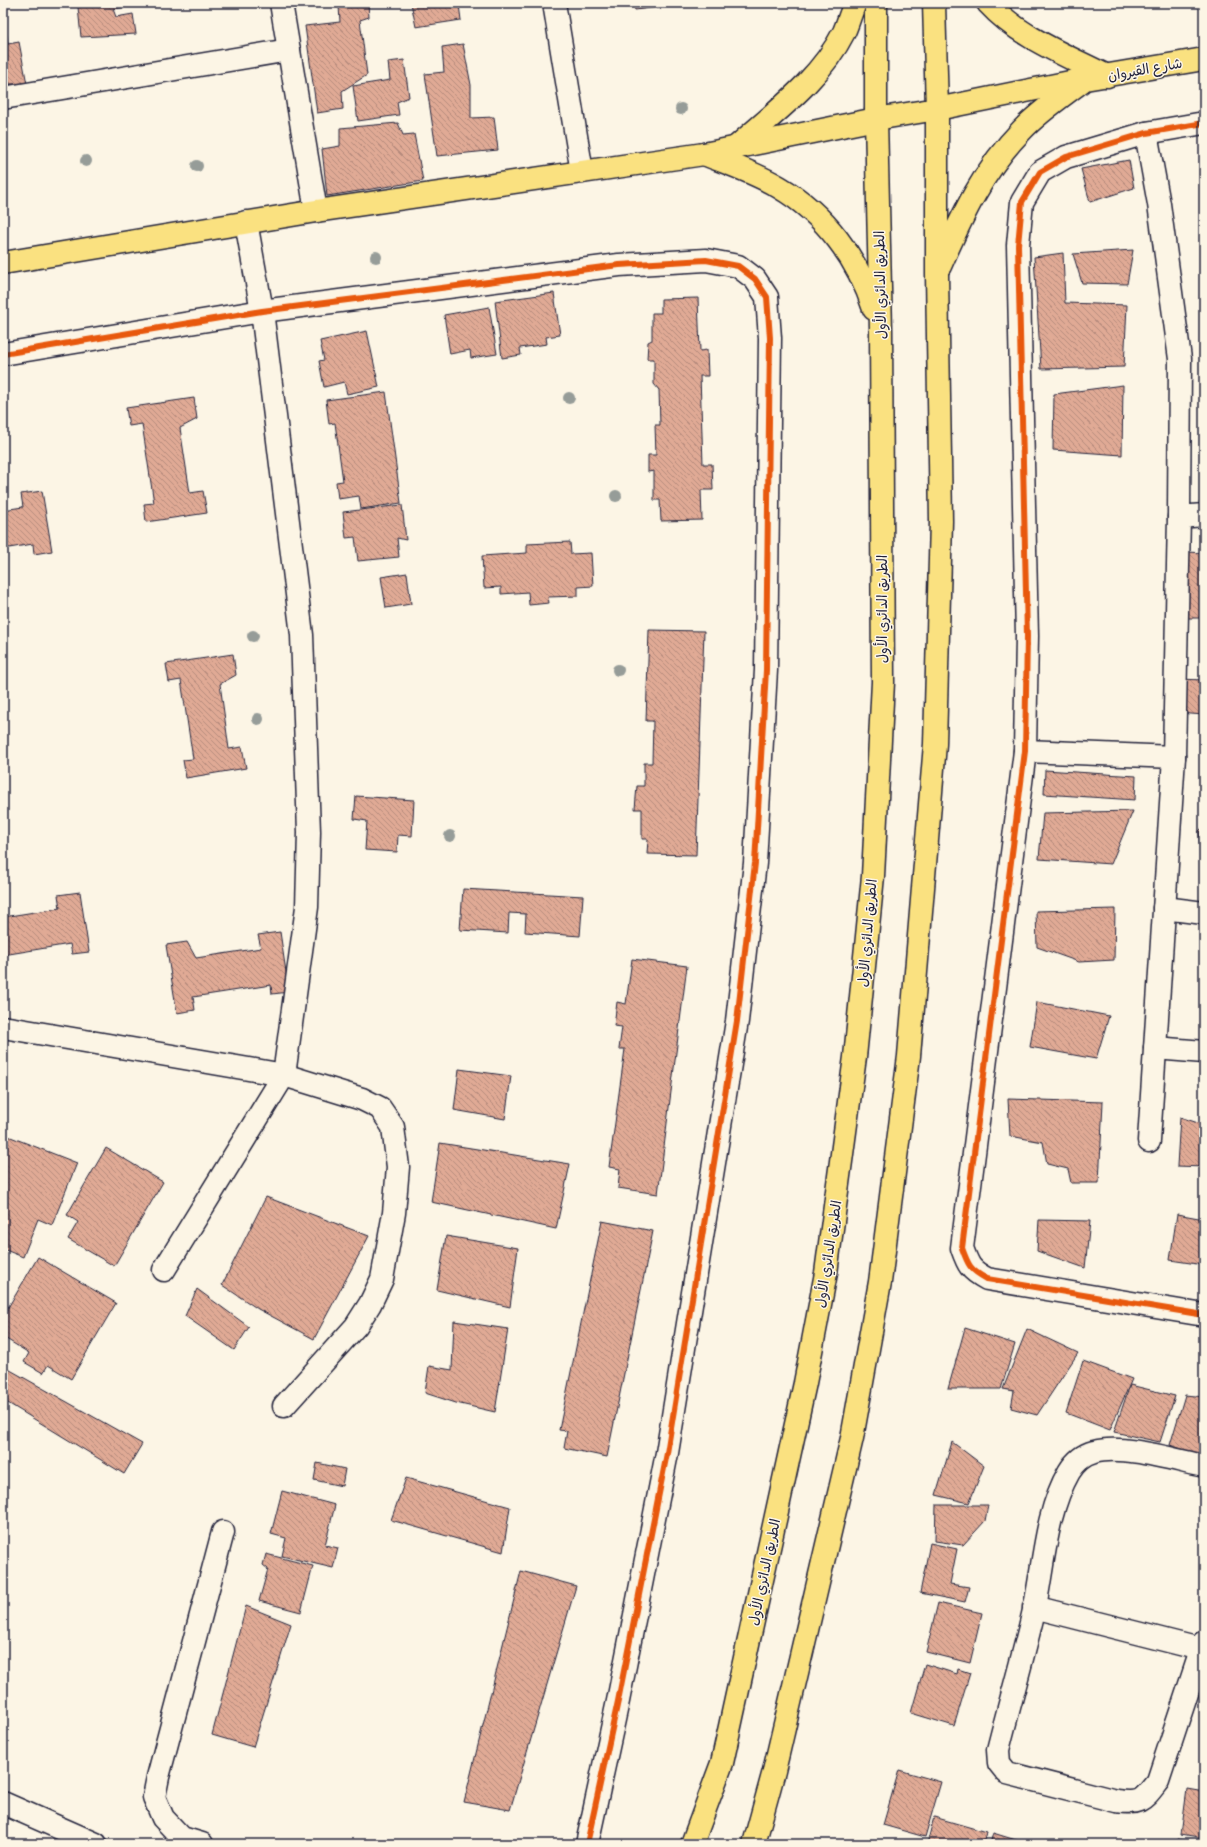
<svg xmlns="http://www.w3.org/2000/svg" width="1207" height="1847" viewBox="0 0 1207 1847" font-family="Itim,'Playpen Sans Arabic',sans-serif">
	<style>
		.building { fill: url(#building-back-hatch); stroke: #22223b }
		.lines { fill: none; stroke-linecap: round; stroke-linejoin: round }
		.minor-casing { stroke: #22223b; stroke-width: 25 }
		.major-casing { stroke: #22223b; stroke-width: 25 }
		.minor { stroke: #fcf5e5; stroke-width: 22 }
		.major { stroke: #fae180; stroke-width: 22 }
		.cycleway-casing { stroke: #fcf5e5; stroke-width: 8 }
		.cycleway { stroke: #e8590c; stroke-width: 6 }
		.tree { fill: #969c98 }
		.labels { text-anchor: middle; stroke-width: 3; stroke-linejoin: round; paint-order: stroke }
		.street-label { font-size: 14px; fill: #22223b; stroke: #fcf5e5 }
	</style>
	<defs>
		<pattern id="building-back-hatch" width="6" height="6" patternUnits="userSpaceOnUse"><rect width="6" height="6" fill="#e0aa95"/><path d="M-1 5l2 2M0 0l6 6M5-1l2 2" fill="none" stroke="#b58a7b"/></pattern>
	</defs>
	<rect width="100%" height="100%" fill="#fcf5e5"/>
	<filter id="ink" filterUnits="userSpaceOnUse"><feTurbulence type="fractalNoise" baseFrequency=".025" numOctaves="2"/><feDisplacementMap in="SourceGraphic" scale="8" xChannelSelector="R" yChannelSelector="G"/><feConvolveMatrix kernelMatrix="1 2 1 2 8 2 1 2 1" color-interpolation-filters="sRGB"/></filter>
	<g filter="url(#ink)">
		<g class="building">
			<path d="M89,3h42l1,3 -19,3 3,8 17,-3 3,20 -55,3 -3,-30z"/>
			<path d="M368,3l1,14 -9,3 7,55 -25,16 1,18 -26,4 -12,-87 35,-4 -1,-16z"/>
			<path d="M411,3h41l1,2h6l2,15 -45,7z"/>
			<path d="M633,3h33l1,3 -32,4z"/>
			<path d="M3,25h2l3,19 11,-2 8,42h-18l-1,-8h-5z"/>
			<path d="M463,44l8,41v33l23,-1 4,33 -61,6 -12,-82 19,-2 -2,-25z"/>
			<path d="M404,60l5,37 -12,5 2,13 -41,6 -5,-35 37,-6 -2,-18z"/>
			<path d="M398,123l5,12 11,-1 9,47 -96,15 -5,-47 18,-3v-18z"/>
			<path d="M1129,160l5,28 -44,14 -9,-33z"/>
			<path d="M1203,214l1,53h-3z"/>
			<path d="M1133,250l-6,34 -45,-1 -9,-29z"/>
			<path d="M1063,253l2,50 62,2 -3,62 -83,2 -7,-112z"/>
			<path d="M554,293l6,42 -14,2 1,7 -27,4 1,7 -19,3 -7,-57z"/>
			<path d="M698,298l2,53 7,-1 1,26h-8l3,88h9l1,26h-12l1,30 -41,1 -1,-21h-6v-29l-6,1v-17h8l-1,-30h5l-1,-35 -5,-6v-25h-7l1,-17 4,-2v-27h9v-14z"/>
			<path d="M489,307l8,47 -26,4 -1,-8 -20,4 -6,-39z"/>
			<path d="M367,331l12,56 -32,7 -3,-12 -20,5 -5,-26 5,-1 -4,-19z"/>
			<path d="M1123,385l-1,70 -69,-5 1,-56z"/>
			<path d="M386,392l15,111 -40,6 -2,-13 -21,3 -2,-17 7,-1 -8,-58 -6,1 -3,-24z"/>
			<path d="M194,398l3,21 -17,9 10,65 13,-2 4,22 -61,9 -2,-18 10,-1 -12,-79 -13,2 -3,-18z"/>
			<path d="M42,491l10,60 -18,3 -1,-10 -30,5v-39l20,-3 -2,-13z"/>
			<path d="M402,505l4,35 -9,-2 2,19 -41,4 -3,-24 -9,1 -3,-26z"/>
			<path d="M570,542l1,12 20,-1 2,33 -15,1v9l-30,1 1,6 -20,2 -1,-13 -27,2v-7l-17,1 -2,-32 45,-3v-9z"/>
			<path d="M1187,552l17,1v65h-18z"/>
			<path d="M407,573l4,31 -25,4 -5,-31z"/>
			<path d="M649,630l55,1 -8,224 -49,-1 1,-15h-6v-30h-7l2,-23h7v-23h8l1,-42h-7z"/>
			<path d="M233,654l3,21 -16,9 9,65 13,-2 4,21 -60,10 -3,-18 10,-1 -12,-79 -12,2 -3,-18z"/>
			<path d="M1179,679l25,1v35l-26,-2z"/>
			<path d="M1045,770l91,6 -1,24 -91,-6z"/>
			<path d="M356,796l58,4 -2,36 -14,-1 -1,17 -32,-2 2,-29 -13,-2z"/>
			<path d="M1133,811l-22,53 -72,-5 4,-46z"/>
			<path d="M1204,826v38h-3l-2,-33z"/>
			<path d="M463,889l120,7 -3,40 -55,-4 1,-18 -17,-1 -1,20 -48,-3z"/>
			<path d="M80,892l9,60 -17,2 -2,-10 -67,11v-38l57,-9 -2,-13z"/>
			<path d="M1115,909l-1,51 -35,2 -42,-15 -1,-36z"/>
			<path d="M280,932l9,60 -17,2 -1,-9 -78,12 2,13 -18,3 -11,-68 21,-3 9,16 65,-10 -3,-13z"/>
			<path d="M632,959l55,7 -29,228 -40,-6 2,-19 -11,-2 16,-118h-6l3,-22 -8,-1 3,-24 9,2z"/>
			<path d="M1037,1002l72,14 -13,43 -66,-12z"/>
			<path d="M459,1069l52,7 -6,43 -51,-9z"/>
			<path d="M1008,1099l95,3 -4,81h-28l-3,-14 -21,-5 -4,-22 -33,-6z"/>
			<path d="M1180,1117l24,8v42l-27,-1z"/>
			<path d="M3,1134l74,29 -25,62 -14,-6 -15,38 -20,-8z"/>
			<path d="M440,1143l130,21 -14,65 -125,-27z"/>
			<path d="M106,1148l57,34 -49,84 -46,-27 10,-17 -11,-7z"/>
			<path d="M266,1197l103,39 -55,103 -56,-30 -36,-24z"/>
			<path d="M1177,1214l27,5v46l-34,-5z"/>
			<path d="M1039,1220l51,1 -5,47 -48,-17z"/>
			<path d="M602,1221l51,10 -46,226 -43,-9 3,-17 -8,-1z"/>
			<path d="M446,1236l72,12 -8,59 -73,-17z"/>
			<path d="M38,1257l78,46 -45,76 -23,-14 -5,8 -19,-11 5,-9 -26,-16v-21z"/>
			<path d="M197,1289l52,38 -15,23 -49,-34z"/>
			<path d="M454,1321l54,8 -13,83 -39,-9 -31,-10 4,-27 23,4z"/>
			<path d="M965,1328l50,16 -14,45h-53z"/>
			<path d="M1027,1329l51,24 -41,62 -26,-7 3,-17 -11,-2z"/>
			<path d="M1083,1361l49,18 -22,51 -44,-17z"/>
			<path d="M3,1366l139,78 -18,30 -121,-74z"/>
			<path d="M1130,1385l45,11 -15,46 -46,-10z"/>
			<path d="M1185,1395l19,2v60l-34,-12z"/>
			<path d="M952,1442l32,24 -15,37 -33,-8z"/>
			<path d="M317,1463l28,6 -3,17 -28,-6z"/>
			<path d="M406,1478l104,29 -7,45 -112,-32z"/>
			<path d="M282,1491l53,14 -10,40 13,3 -5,20 -51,-12 4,-18 -15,-4z"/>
			<path d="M936,1505h52l-3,16 -22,24 -28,-4z"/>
			<path d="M930,1543l27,6 -7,35 19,3 -4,15 -45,-9z"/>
			<path d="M266,1554l47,12 -12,46 -42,-11 9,-32 -5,-4z"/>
			<path d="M521,1571l55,15 -66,224 -46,-8z"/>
			<path d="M938,1603l44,10 -12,50 -44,-11z"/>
			<path d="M246,1606l45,18 -38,123 -41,-12z"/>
			<path d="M925,1664l32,10 1,-5 12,4 -16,53 -43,-13z"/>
			<path d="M899,1770l42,12 -16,55 -42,-12z"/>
			<path d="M1187,1789l17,3v47l-23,-4z"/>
			<path d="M934,1817l52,15 -3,12h-56z"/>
			<path d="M993,1833l36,11h-39z"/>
			<path d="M1178,1839l25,5h-26z"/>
		</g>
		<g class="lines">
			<defs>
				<g id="minor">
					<path d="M281,3l35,208"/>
					<path d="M554,3l28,169"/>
					<path d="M3,98l286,-48"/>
					<path d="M1204,123l-58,10 -80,24 -26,15 -18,30 -4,43 9,391 -2,115 -63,497c6,17 8,22 25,31l217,36"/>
					<path d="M1146,133l13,71 21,155 -1,158 25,-2"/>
					<path d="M3,354l259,-43 357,-46 87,-5 32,6 17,13 12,18 3,41 -4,332 -11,193 -18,158 -70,432 -49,248 -31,143"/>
					<path d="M1025,751l149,6"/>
					<path d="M1164,908l40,5"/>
					<path d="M3,1027l281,48 78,24 18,9 13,19 5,40 -4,46 -12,66 -12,25 -14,22 -72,80"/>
					<path d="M1155,1048l49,4"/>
					<path d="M1149,1141l25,-384 5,-240"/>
					<path d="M164,1270l120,-195 23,-168 2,-75 -7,-197 -40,-324 -16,-89"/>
					<path d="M1204,1466c-30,-6 -81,-22 -110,-14 -12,3 -19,10 -25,20 -23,40 -25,90 -34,134 -11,48 -25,96 -37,144l1,13 8,10 109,28c26,3 26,0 42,-20l46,-139"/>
					<path d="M1034,1607l166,42"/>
					<path d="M3,1803l93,41"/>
					<path d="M202,1844l-20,-6 -19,-20 -9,-21 4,-20 65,-245"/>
				</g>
				<g id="major">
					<path d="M988,3c32,35 78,52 119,73"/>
					<path d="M735,148c39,-35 85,-68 109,-116 4,-9 7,-20 11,-29"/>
					<path d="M704,154c25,10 52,19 75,33 46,27 79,72 95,122"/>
					<path d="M3,263l313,-52 388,-57 172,-35 61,-10 148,-30 119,-20"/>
					<path d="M940,266c22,-50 43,-96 82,-136 17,-18 39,-33 59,-48"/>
					<path d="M692,1844l30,-81 83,-380 21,-110 29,-216 18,-181 10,-194 -2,-352 -5,-211v-116"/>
					<path d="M754,1844l20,-73 78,-333 28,-156 29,-226 26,-312 6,-223 -4,-247v-165l-3,-106"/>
				</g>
			</defs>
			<use href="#minor" class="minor-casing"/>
			<use href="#major" class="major-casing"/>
			<use href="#minor" class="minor"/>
			<use href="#major" class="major"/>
			<defs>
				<g id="cycleway">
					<path d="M1204,123l-58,10 -80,24 -26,15 -18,30 -4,43 9,391 -2,115 -63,497c6,17 8,22 25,31l217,36"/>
					<path d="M3,354l259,-43 357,-46 87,-5 32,6 17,13 12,18 3,41 -4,332 -11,193 -18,158 -70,432 -49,248 -31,143"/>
				</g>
			</defs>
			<use href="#cycleway" class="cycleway-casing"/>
			<use href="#cycleway" class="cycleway"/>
		</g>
		<g class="tree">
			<circle cx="681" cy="109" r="6"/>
			<circle cx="86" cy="161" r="6"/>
			<circle cx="197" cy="166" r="6"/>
			<circle cx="376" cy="257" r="6"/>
			<circle cx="569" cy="398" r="6"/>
			<circle cx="616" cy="496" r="6"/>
			<circle cx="253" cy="636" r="6"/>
			<circle cx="618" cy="670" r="6"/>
			<circle cx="258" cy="719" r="6"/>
			<circle cx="450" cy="836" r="6"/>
		</g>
	</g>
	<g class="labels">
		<g class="street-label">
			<text transform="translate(1145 69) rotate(-10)" y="5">شارع القيروان</text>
			<text transform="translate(880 285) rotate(-91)" y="5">الطريق الدائري الأول</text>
			<text transform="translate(882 609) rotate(-90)" y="5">الطريق الدائري الأول</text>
			<text transform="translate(867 933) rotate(-85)" y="5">الطريق الدائري الأول</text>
			<text transform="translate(828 1254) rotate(-81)" y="5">الطريق الدائري الأول</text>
			<text transform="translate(764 1572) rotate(-78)" y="5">الطريق الدائري الأول</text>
		</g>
	</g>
	<rect width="1207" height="1847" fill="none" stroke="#fcf5e5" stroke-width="16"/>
	<rect x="8" y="8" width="1191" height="1831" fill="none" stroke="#22223b" stroke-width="1.5" filter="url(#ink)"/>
</svg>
